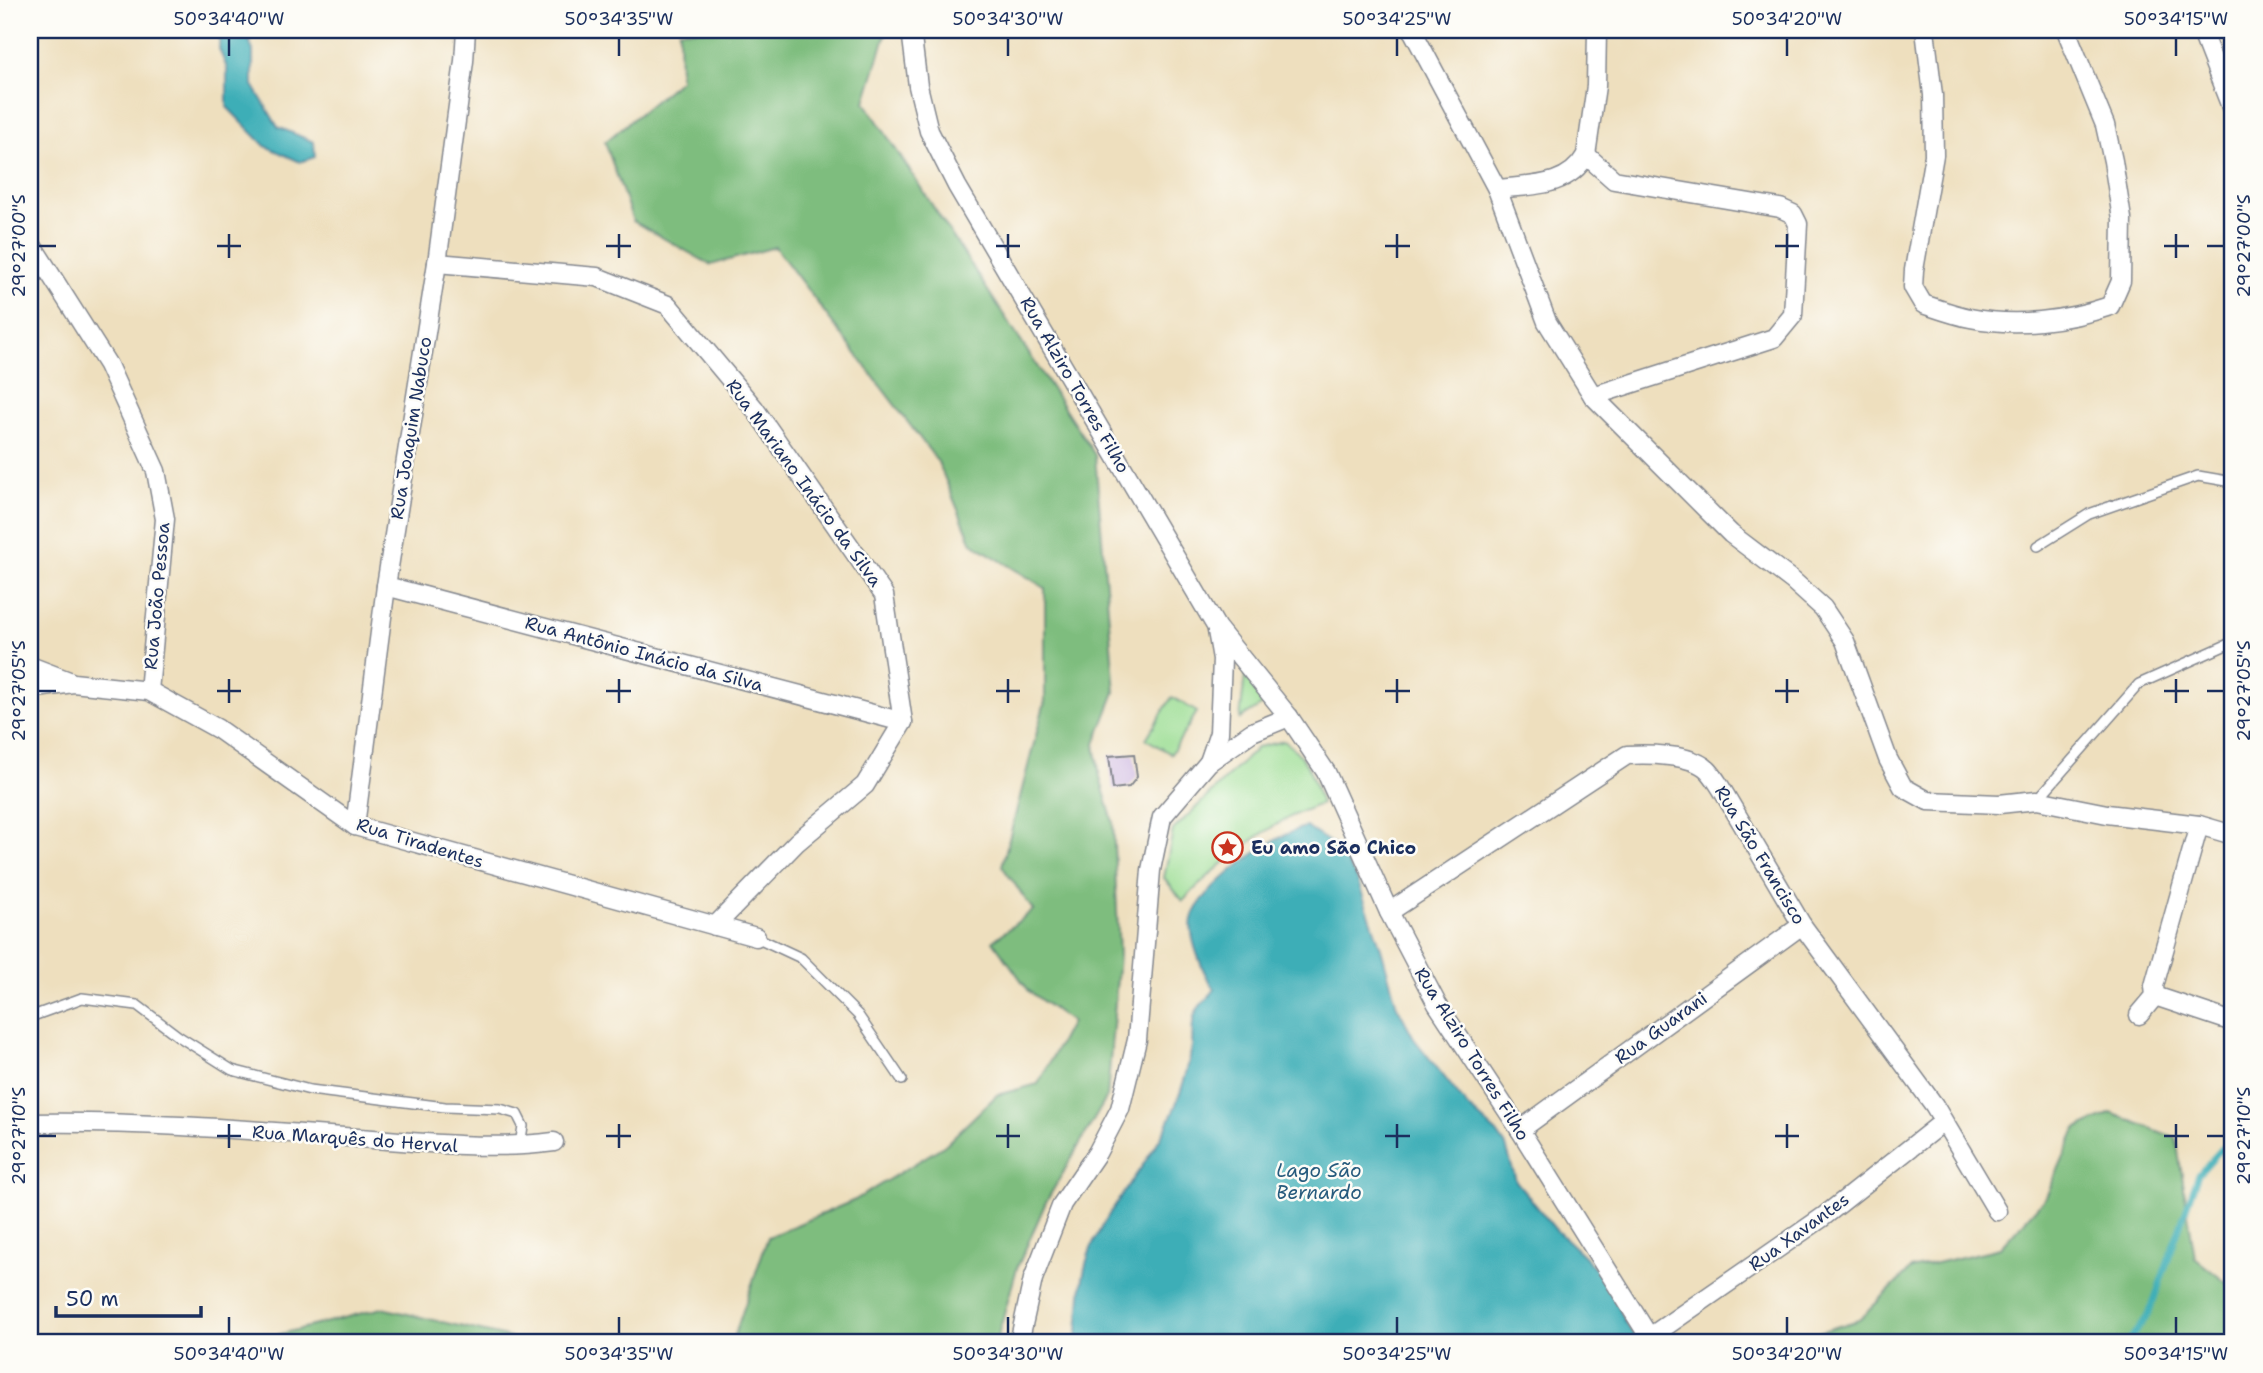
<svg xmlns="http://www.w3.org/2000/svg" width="2263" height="1373" viewBox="0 0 2263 1373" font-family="'Shantell Sans',sans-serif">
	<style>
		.green { fill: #9dde95; stroke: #5c867a; stroke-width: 2 }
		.forest { fill: #7ebd7e; stroke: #4c766e; stroke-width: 2 }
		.water { fill: #3daeb7; stroke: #2c6e8a; stroke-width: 2 }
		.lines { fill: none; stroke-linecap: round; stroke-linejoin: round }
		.stream { stroke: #3daeb7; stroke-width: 6 }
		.building { fill: #c4aadf }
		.lane-casing { stroke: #84878e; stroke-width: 12 }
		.street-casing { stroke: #84878e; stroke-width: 21 }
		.lane { stroke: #fff; stroke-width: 9 }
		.street { stroke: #fff; stroke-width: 18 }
		.ticks { fill: none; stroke: #1b2f5e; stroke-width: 2.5 }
		.labels { text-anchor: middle; stroke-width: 5; stroke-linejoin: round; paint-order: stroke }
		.street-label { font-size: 18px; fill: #1b2f5e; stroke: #fdfcf7 }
		.poi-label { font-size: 18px; font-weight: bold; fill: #1b2f5e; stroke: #fdfcf7; text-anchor: start }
		.water-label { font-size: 19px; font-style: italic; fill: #275b7d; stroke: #fdfcf7 }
		.neatline { fill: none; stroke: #1b2f5e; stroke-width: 2.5 }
		.ticks-label { font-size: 18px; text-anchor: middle; fill: #1b2f5e }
	</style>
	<rect width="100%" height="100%" fill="#fdfcf7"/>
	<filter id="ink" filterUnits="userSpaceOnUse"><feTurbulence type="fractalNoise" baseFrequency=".0143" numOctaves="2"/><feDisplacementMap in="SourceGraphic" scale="14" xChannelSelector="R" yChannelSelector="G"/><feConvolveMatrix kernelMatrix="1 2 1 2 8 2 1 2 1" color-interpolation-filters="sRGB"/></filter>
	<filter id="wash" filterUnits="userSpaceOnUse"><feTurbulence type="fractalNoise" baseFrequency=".00686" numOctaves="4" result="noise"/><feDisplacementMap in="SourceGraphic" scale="28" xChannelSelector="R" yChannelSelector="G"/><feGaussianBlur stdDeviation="1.57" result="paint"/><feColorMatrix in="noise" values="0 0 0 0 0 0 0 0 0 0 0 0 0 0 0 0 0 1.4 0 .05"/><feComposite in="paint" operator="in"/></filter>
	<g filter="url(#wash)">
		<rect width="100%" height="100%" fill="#eedfbe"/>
		<g class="green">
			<path d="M1245,675l19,29 -24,15z"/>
			<path d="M1172,697l25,15 -26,42 -25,-15z"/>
			<path d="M1284,741c25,17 28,35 37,63 -51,17 -101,59 -138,97l-19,-23 9,-48 85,-83z"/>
		</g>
		<g class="forest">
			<path d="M679,30h208l-22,72 230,353 20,237 -20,52 5,34 13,44 6,133 -12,142 -61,105 -29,66 -21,75h-264l36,-106 87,-37 90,-55 52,-50 41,-11 33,-62 -42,-31 -36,-50 40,-31 -31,-44 43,-165v-113l-73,-45 -34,-81 -163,-215 -64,18 -78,-44 -28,-79 75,-62z"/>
			<path d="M2111,1113l65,25 19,120 38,30v55h-451l77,-23 52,-51 89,-21 46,-51 30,-68z"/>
			<path d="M382,1308l150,35h-263v-6z"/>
		</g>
		<g class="water">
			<path d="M220,30h25l8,21v34l25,42 36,15 1,15 -15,5 -35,-16 -38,-39v-39l-8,-19z"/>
			<path d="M1306,827l31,20 20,32 24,69 16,58 18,34 53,67 29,26 9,13 10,35 39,48 29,27 24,28 19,41 13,18h-564c6,-31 2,-63 15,-94 21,-51 64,-89 84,-142 7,-18 14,-42 17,-61 1,-10 -1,-23 3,-32 4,-10 14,-16 20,-25 -11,-12 -27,-53 -23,-70 6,-29 85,-87 114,-92z"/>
		</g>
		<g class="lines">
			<path class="stream" d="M2127,1343l22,-29 49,-139 35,-39"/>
		</g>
		<g id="blocks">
			<path class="building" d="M1134,754l3,23 -8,10 -16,2 -4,-33z"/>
		</g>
	</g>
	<g filter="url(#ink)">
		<use href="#blocks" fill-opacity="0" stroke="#84878e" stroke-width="2"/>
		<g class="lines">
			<defs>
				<g id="lane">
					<path d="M2038,546l51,-32 109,-38 35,6"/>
					<path d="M2037,800l102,-116 94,-42"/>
					<path d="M756,937l45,21 57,57 44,65"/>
					<path d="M30,1017l52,-19 55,7 41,31 54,34 78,20 135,17 55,2 17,5 6,12 -3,19"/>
				</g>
				<g id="street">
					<path d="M911,30l7,56 11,45 28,55 260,442 72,89 37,55 63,140 48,92 83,126 133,213"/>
					<path d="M1412,30l85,159 50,133 46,74 138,138 62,47 30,27 22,33 43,118 15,28 25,14 71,3 38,-4 70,14 92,11 34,10"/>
					<path d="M1925,30l8,65 1,60 -20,115 -1,17 10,17c15,5 31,11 47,14 45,9 96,3 140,-12l11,-25 1,-62 -9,-58 -8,-36 -39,-95"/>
					<path d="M2201,30l32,82"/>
					<path d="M1586,155l28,25 166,28 13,6 5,10 -5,91 -19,23 -181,58"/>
					<path d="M1497,189c33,-4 71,-1 89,-34l10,-69 1,-56"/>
					<path d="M30,242l78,123 48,106 9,48 -16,172"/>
					<path d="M437,263l160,14 71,28 86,103 130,187 19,127 -38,63 -68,57 -82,84"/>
					<path d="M386,586l517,136"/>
					<path d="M30,666l39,15"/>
					<path d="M30,689l43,-6 76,8 69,38 137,97 401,111"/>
					<path d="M1209,762l10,-29 3,-74 -5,-28"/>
					<path d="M355,826l31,-240 51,-323 27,-202 2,-31"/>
					<path d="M1389,912l238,-157c21,-1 65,-1 81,15 5,5 9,12 13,18l81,137 132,180 63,106"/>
					<path d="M2155,996l78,26"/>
					<path d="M2139,1015l16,-19 -1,-10 45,-161"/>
					<path d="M30,1123c109,-2 219,7 328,15 66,4 130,13 196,4"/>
					<path d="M1520,1130l282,-205"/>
					<path d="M1650,1337l173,-120 120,-95"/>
					<path d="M1019,1343l14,-64 29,-75 35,-51 23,-44 17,-69 14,-170 11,-53 47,-55 43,-30 37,-15"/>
				</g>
			</defs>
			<use href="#lane" class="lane-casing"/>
			<use href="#street" class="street-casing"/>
			<use href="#lane" class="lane"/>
			<use href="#street" class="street"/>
		</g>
	</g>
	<path class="ticks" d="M229,38v18M619,38v18M1008,38v18M1397,38v18M1787,38v18M2176,38v18M229,234v24M619,234v24M1008,234v24M1397,234v24M1787,234v24M2176,234v24M38,246h18M217,246h24M606,246h25M996,246h24M1385,246h25M1775,246h24M2164,246h25M2207,246h17M229,679v24M619,679v24M1008,679v24M1397,679v24M1787,679v24M2176,679v24M38,691h18M217,691h24M606,691h25M996,691h24M1385,691h25M1775,691h24M2164,691h25M2207,691h17M229,1124v24M619,1124v24M1008,1124v24M1397,1124v24M1787,1124v24M2176,1124v24M38,1136h18M217,1136h24M606,1136h25M996,1136h24M1385,1136h25M1775,1136h24M2164,1136h25M2207,1136h17M229,1317v17M619,1317v17M1008,1317v17M1397,1317v17M1787,1317v17M2176,1317v17"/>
	<defs>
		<symbol id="sight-ring" viewBox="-11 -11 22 22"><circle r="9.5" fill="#fdfcf7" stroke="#c8321e" stroke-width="1.5"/><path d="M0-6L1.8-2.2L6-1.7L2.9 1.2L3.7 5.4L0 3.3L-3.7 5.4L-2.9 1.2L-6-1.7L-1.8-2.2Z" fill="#c8321e"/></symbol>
	</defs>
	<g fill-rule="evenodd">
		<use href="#sight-ring" x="1210" y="830" width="35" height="35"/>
	</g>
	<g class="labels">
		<g class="street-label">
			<text transform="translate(1075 385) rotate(60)" y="6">Rua Alziro Torres Filho</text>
			<text transform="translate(411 428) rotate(-81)" y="6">Rua Joaquim Nabuco</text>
			<text transform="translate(804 483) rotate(54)" y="6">Rua Mariano Inácio da Silva</text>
			<text transform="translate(157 596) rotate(-85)" y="6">Rua João Pessoa</text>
			<text transform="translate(644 654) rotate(15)" y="6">Rua Antônio Inácio da Silva</text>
			<text transform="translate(420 843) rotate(17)" y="6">Rua Tiradentes</text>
			<text transform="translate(1760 855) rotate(59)" y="6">Rua São Francisco</text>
			<text transform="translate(1661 1028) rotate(-36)" y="6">Rua Guarani</text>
			<text transform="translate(1472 1054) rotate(58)" y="6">Rua Alziro Torres Filho</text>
			<text transform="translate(355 1139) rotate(4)" y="6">Rua Marquês do Herval</text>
			<text transform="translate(1799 1232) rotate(-36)" y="6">Rua Xavantes</text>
		</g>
		<g class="poi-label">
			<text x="1251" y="854">Eu amo São Chico</text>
		</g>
		<g class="water-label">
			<text x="1319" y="1177">Lago São<tspan x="1319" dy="22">Bernardo</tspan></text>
		</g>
	</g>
	<rect width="2263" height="1373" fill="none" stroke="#fdfcf7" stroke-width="77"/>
	<path d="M56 1306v10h145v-10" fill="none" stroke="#1b2f5e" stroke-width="3.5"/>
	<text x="66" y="1306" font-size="21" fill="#1b2f5e" stroke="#fdfcf7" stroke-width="5" paint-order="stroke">50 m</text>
	<rect x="38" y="38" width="2186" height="1296" class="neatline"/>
	<g class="ticks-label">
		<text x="229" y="25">50°34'40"W</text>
		<text x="619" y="25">50°34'35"W</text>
		<text x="1008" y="25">50°34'30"W</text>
		<text x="1397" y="25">50°34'25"W</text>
		<text x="1787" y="25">50°34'20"W</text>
		<text x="2176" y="25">50°34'15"W</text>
		<text transform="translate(19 246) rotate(-90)" y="6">29°27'00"S</text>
		<text transform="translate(2244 246) rotate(-90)" y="6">29°27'00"S</text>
		<text transform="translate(19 691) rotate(-90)" y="6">29°27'05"S</text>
		<text transform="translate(2244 691) rotate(-90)" y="6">29°27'05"S</text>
		<text transform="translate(19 1136) rotate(-90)" y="6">29°27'10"S</text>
		<text transform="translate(2244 1136) rotate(-90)" y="6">29°27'10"S</text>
		<text x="229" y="1360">50°34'40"W</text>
		<text x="619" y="1360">50°34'35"W</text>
		<text x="1008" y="1360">50°34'30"W</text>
		<text x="1397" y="1360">50°34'25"W</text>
		<text x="1787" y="1360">50°34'20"W</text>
		<text x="2176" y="1360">50°34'15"W</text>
	</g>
</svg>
